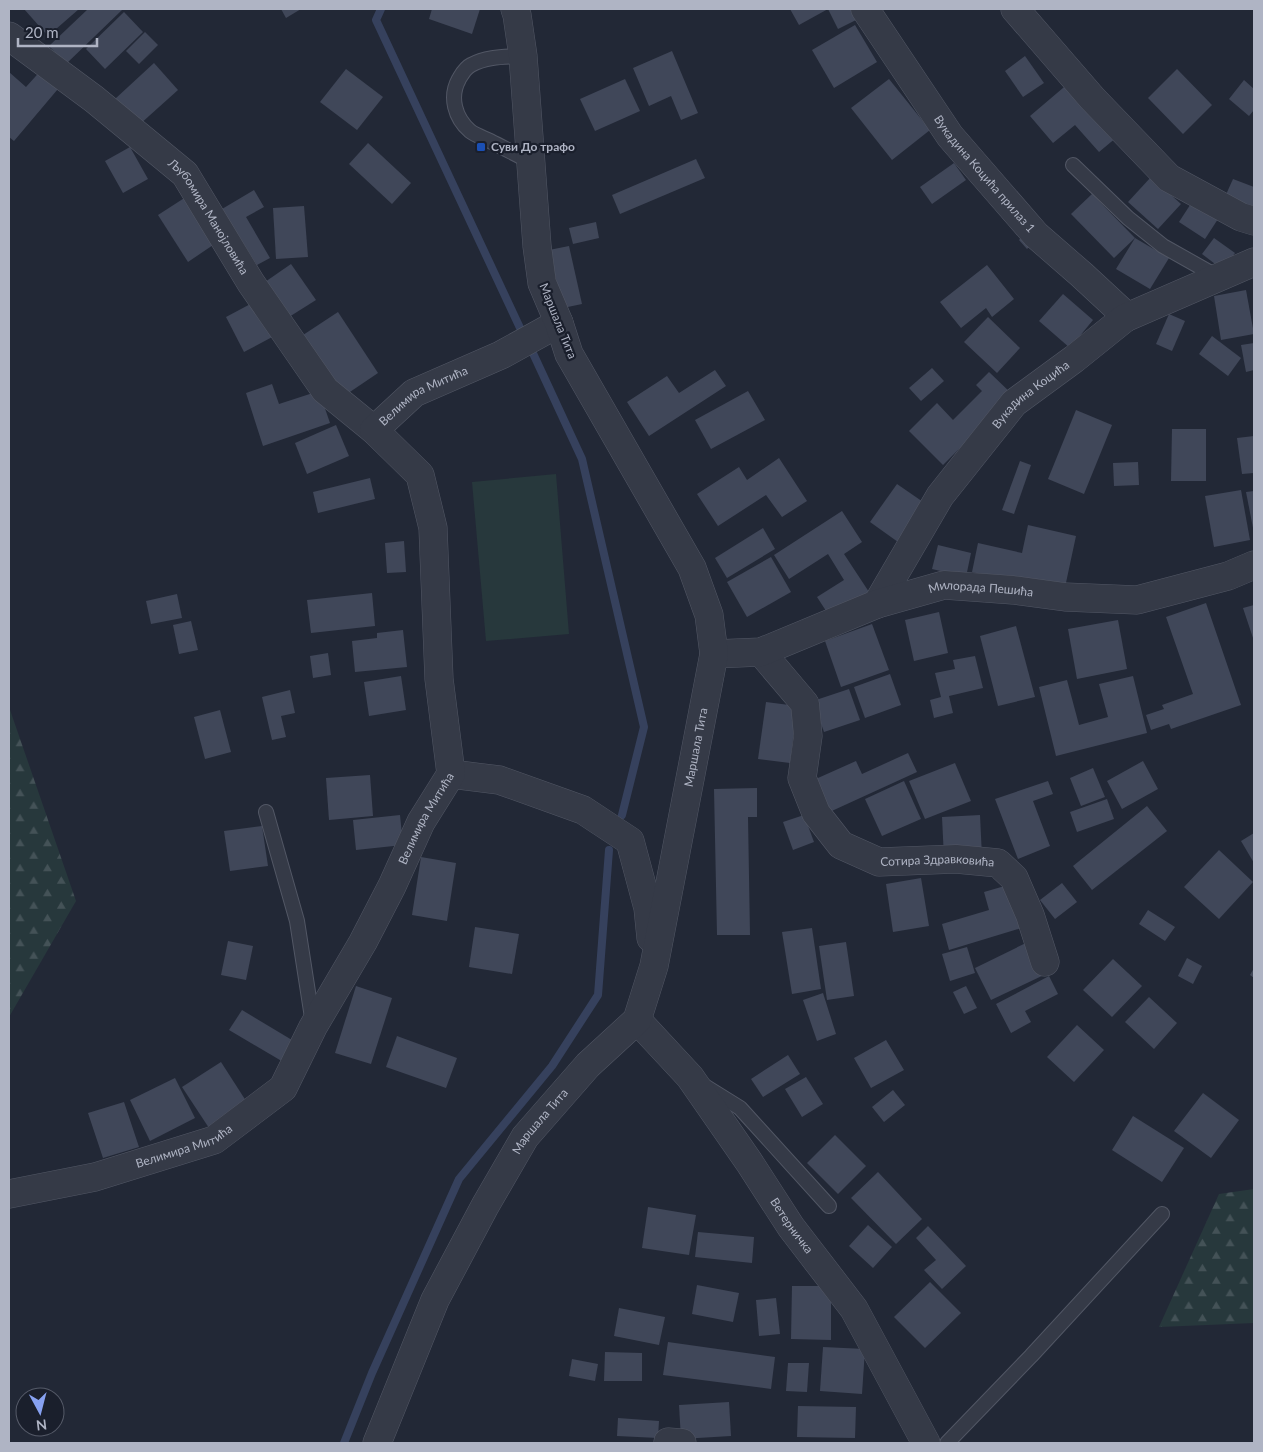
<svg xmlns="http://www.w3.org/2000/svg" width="1263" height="1452" viewBox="0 0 1263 1452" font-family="Lato,sans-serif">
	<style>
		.forest { fill: url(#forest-firs) }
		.garden { fill: #27383c }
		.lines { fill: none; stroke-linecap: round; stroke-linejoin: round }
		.stream { stroke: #36415d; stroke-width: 8 }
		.building { fill: #404759 }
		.service-casing { stroke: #525765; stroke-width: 16 }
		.minor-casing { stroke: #525765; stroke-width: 29 }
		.service { stroke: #353a47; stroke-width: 14 }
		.minor { stroke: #353a47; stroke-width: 28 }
		.transit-dot { fill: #1a4fb4; stroke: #1a1f2c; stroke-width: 2 }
		.labels { text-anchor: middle; stroke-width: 4.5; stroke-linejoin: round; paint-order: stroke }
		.poi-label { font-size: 12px; font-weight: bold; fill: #afb4c4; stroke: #1a1f2c; text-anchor: start }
		.street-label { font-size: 12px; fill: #afb4c4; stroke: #1a1f2c }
	</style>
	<defs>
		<pattern id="forest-firs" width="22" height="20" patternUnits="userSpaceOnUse" patternTransform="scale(1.25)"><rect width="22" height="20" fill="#27383c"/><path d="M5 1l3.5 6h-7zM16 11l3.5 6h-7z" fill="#445257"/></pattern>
	</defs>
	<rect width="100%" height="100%" fill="#222836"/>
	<g class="forest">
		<path d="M9,707l67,194 -67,116z"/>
		<path d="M1254,1189v134l-95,4 60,-133z"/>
	</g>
	<path class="garden" d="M556,474l13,160 -83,7 -14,-159z"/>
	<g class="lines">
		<g class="stream">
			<path d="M381,9l-5,11 145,310"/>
			<path d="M531,349l51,110 62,268 -22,88"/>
			<path d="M344,1443l28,-70 87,-194 93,-113 46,-71 11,-145"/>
		</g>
	</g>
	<g class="building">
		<path d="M24,9h55l-31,27z"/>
		<path d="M88,9h33l1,1 -56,54 -17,-18z"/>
		<path d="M281,9h20l-15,9z"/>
		<path d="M432,9h48l-8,25 -43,-15z"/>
		<path d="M790,9h65l5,9 -22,11 -10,-20 -29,16z"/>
		<path d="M124,12l19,20 -38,37 -19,-20z"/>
		<path d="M855,25l22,37 -43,26 -22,-38z"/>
		<path d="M145,32l13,13 -19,19 -13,-13z"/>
		<path d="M672,51l26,62 -17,7 -10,-24 -22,10 -16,-38z"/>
		<path d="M1025,56l19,27 -21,14 -18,-26z"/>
		<path d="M154,63l24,27 -39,35 -24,-26z"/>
		<path d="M44,67l19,16 -49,58 -5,-4v-65l17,15z"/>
		<path d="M346,69l37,28 -26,33 -37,-28z"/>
		<path d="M1177,69l35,36 -29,29 -35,-36z"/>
		<path d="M625,79l15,32 -45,20 -15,-32z"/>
		<path d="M889,79l41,51 -38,30 -41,-52z"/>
		<path d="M1244,80l10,9v21l-5,6 -20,-17z"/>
		<path d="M1070,82l47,55 -18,15 -24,-27 -22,18 -23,-27z"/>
		<path d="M368,143l43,40 -19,21 -43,-40z"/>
		<path d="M130,147l18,32 -25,14 -18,-32z"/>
		<path d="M696,159l9,19 -85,36 -8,-19z"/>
		<path d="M954,163l12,17 -34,24 -12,-17z"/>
		<path d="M1151,177l30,27 -23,25 -30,-27z"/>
		<path d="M1233,179l21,8v21l-30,-9z"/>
		<path d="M254,190l10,17 -18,10 24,41 -13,7 -35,-56z"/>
		<path d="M1092,194l43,44 -21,20 -43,-44z"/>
		<path d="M189,195l30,46 -31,21 -30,-47z"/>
		<path d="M1192,202l26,17 -13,20 -26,-17z"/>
		<path d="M304,206l4,51 -32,2 -3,-51z"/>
		<path d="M596,222l3,16 -26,6 -4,-16z"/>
		<path d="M1022,237l8,9 -3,3 -8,-9z"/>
		<path d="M1135,238l34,20 -19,31 -34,-20z"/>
		<path d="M1214,238l21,15 -12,17 -21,-16z"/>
		<path d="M569,246l13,58 -19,4 -14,-58z"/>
		<path d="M291,264l25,36 -27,17 -24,-35z"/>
		<path d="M987,265l27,34 -22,18 -6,-9 -25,20 -21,-26z"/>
		<path d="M1246,290l8,44 -33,6 -7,-44z"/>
		<path d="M1063,294l30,26 -23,28 -31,-27z"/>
		<path d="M258,300l18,35 -32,17 -18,-35z"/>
		<path d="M338,312l40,61 -37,25 -41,-61z"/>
		<path d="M1169,314l16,7 -13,30 -16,-7z"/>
		<path d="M988,317l32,31 -23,25 -33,-31z"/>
		<path d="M1212,336l29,22 -13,18 -29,-22z"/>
		<path d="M1254,343v27l-8,2 -5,-27z"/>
		<path d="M932,368l12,13 -23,20 -12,-13z"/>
		<path d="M715,370l11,16 -77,50 -22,-34 40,-26 12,17z"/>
		<path d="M989,372l24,23 -70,70 -34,-34 28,-28 16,17 29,-29 -6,-6z"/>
		<path d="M272,384l7,20 40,-13 11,32 -67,23 -17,-53z"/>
		<path d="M748,391l17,29 -54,29 -16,-29z"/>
		<path d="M1076,410l36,15 -28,69 -36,-15z"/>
		<path d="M336,425l13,31 -42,18 -12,-31z"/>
		<path d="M1172,429h34v52h-35z"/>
		<path d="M1254,436v37l-12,1 -5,-36z"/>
		<path d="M779,458l28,43 -25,16 -16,-22 -48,31 -21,-32 42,-27 8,13z"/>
		<path d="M1020,461l11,4 -17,49 -12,-4z"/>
		<path d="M1138,462l1,23 -25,1 -1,-23z"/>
		<path d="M370,478l5,21 -57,14 -5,-21z"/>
		<path d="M897,484l29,20 -28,38 -28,-20z"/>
		<path d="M1241,490l9,50 -36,7 -9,-51z"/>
		<path d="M1254,491v37h-1l-7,-36z"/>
		<path d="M842,511l20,31 -18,12 25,38 -39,25 -13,-20 27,-17 -16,-26 -39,25 -15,-24z"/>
		<path d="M1028,525l48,11 -12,56 -92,-20 6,-29 44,10z"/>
		<path d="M763,528l12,21 -48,29 -12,-20z"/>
		<path d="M404,541l2,31 -19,1 -2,-30z"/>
		<path d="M938,545l33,8 -5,24 -34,-8z"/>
		<path d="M771,557l20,35 -44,25 -20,-35z"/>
		<path d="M372,593l3,33 -64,7 -4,-33z"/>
		<path d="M177,594l5,24 -31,6 -5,-23z"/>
		<path d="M1206,603l35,102 -70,24 -2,-5 -18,6 -5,-15 18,-6 -2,-4 31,-11 -27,-77z"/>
		<path d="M1254,605v36l-11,-33z"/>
		<path d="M939,612l9,41 -34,8 -9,-41z"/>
		<path d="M1118,620l9,49 -50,10 -9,-50z"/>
		<path d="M191,621l7,29 -19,4 -6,-29z"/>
		<path d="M872,624l17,46 -48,17 -16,-46z"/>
		<path d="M1016,626l19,71 -37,9 -18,-70z"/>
		<path d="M403,630l4,37 -52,5 -3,-31 25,-3v-5z"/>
		<path d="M328,653l3,22 -18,3 -3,-22z"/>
		<path d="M975,656l8,32 -34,8 4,17 -19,5 -4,-18 11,-3 -6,-24 20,-4 -2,-9z"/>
		<path d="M890,674l11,31 -36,13 -11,-31z"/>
		<path d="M401,676l5,34 -37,6 -5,-34z"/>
		<path d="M1133,676l14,57 -91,23 -17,-69 28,-7 12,45 29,-8 -9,-33z"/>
		<path d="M849,689l11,31 -36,12 -11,-31z"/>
		<path d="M290,690l5,23 -14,3 5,21 -14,3 -10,-43z"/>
		<path d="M766,702l31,4 -7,57 -32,-4z"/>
		<path d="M220,710l11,42 -26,7 -11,-42z"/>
		<path d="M908,753l9,19 -94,43 -14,-33 47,-21 6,13z"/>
		<path d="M1143,761l15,28 -36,20 -15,-28z"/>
		<path d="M955,763l16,38 -46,18 -16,-38z"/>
		<path d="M1093,768l12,29 -24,9 -11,-28z"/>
		<path d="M370,775l3,41 -44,4 -3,-42z"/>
		<path d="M904,781l17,38 -39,17 -17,-37z"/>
		<path d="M1048,781l5,13 -20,7 17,45 -32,13 -23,-60z"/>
		<path d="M757,788v29h-9l2,118h-33l-3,-146z"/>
		<path d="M1107,799l7,20 -37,13 -7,-20z"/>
		<path d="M1147,806l20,25 -75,59 -19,-24z"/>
		<path d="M400,815l3,30 -47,5 -3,-30z"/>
		<path d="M804,815l10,27 -21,8 -10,-28z"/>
		<path d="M980,815l2,42 -38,1 -2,-41z"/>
		<path d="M262,826l6,40 -38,5 -6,-40z"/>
		<path d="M1254,833v30l-13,-22z"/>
		<path d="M1219,850l34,32 -34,37 -35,-32z"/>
		<path d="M421,857l35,6 -9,58 -35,-6z"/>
		<path d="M921,878l8,48 -36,6 -7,-48z"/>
		<path d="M1015,883l13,43 -79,24 -7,-26 47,-14 -5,-18z"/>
		<path d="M1062,883l15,19 -22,17 -15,-19z"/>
		<path d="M1148,910l27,17 -10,14 -26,-17z"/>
		<path d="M475,927l44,7 -7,40 -43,-7z"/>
		<path d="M812,928l9,61 -29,5 -10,-62z"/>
		<path d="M228,941l25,5 -7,34 -25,-5z"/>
		<path d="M1030,941l16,33 -55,26 -16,-32z"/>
		<path d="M846,942l8,54 -27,4 -8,-54z"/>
		<path d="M967,947l8,26 -25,8 -8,-27z"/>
		<path d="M1187,958l15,8 -9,18 -15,-8z"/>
		<path d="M1113,959l29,27 -30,31 -29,-27z"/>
		<path d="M1254,968v10l-4,-3z"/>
		<path d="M1049,976l9,18 -33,17 6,11 -20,11 -15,-29z"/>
		<path d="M356,986l36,12 -21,66 -36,-11z"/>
		<path d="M966,986l11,22 -13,6 -11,-22z"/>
		<path d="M823,993l13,41 -19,7 -14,-41z"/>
		<path d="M1149,997l28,26 -23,26 -29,-27z"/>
		<path d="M242,1010l55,33 -12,20 -56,-33z"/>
		<path d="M1077,1025l27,25 -30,32 -27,-25z"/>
		<path d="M397,1036l60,22 -11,30 -60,-21z"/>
		<path d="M886,1040l18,30 -33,18 -17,-30z"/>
		<path d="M788,1055l12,19 -37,23 -12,-18z"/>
		<path d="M221,1062l27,42 -39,24 -27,-41z"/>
		<path d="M806,1077l17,27 -21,13 -17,-28z"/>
		<path d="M175,1078l20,40 -45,23 -20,-41z"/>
		<path d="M893,1090l12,15 -21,17 -12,-15z"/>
		<path d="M1203,1093l36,27 -28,38 -37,-27z"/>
		<path d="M124,1102l15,45 -36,11 -15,-45z"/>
		<path d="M1133,1116l51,32 -22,34 -50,-32z"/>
		<path d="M835,1135l31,31 -28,28 -31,-31z"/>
		<path d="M878,1172l44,47 -26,25 -45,-46z"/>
		<path d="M648,1207l48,8 -7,40 -47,-7z"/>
		<path d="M868,1225l24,22 -19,21 -24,-22z"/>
		<path d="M928,1226l38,40 -24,23 -18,-19 12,-10 -20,-22z"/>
		<path d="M698,1232l56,5 -2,26 -57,-6z"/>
		<path d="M930,1282l31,31 -36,35 -31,-31z"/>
		<path d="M697,1285l42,8 -6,29 -41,-8z"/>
		<path d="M792,1286h39v54l-40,-1z"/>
		<path d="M776,1298l4,36 -21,2 -3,-36z"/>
		<path d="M619,1308l46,9 -6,28 -45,-9z"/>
		<path d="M668,1342l107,15 -4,32 -108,-14z"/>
		<path d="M823,1347l42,2 -3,45 -42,-3z"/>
		<path d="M605,1352l37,1v28h-38z"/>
		<path d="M572,1359l26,5 -3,17 -26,-5z"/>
		<path d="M788,1363h21l-2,29 -21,-1z"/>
		<path d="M729,1402l2,34 -50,3 -2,-34z"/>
		<path d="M798,1406l58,1 -1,31 -58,-1z"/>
		<path d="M618,1418l41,3 -1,17 -41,-2z"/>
	</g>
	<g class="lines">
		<defs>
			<g id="service">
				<path d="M523,56c-17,1 -36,0 -52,9 -6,3 -9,9 -12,14 -10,18 -4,39 11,52 5,4 14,7 20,10 14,7 27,14 41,21"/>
				<path d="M1073,165l55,53 35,28 55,31"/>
				<path d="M266,812l31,109 16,103"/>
				<path d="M703,1085l37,23 89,98"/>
				<path d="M947,1443l84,-87 131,-142"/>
			</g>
			<g id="minor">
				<path id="s1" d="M865,9l85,127 86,99 46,40 41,38 2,5"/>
				<path d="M1015,9l77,89 77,80 72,39 13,4"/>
				<path id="s2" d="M9,36l85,63 91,75 66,109 74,107 49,40"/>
				<path id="s3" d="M877,604l63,-108 74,-93 60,-44 51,-41 129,-56"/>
				<path id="s4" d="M761,652l44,52 3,32 -6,42 14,35 25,32 38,17 77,-3 42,4 16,15 16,37 15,47"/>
				<path id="s5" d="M714,654l47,-2 116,-48 67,-19 69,5 52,7 72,3 91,-24 26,-11"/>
				<path d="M451,774l48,6 84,30 47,31 18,67 3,30"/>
				<path id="s6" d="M637,1020l53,57 59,85 42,65 63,82 72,134"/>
				<path id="s7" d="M9,1194l86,-17 119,-37 69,-52 30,-61 50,-85 29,-56 29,-64 30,-48 -12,-95 -6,-151 -13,-53 -46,-45 40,-37 87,-38 58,-32"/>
				<path d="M668,1442l14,1"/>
				<path id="s8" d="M377,1443l58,-143 50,-94 40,-69 63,-72 49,-45 17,-54 60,-312 -5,-39 -17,-47 -123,-214 -10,-31 -17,-40 -5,-37 -14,-190 -6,-41 -2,-6"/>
			</g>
		</defs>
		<use href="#service" class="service-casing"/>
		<use href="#minor" class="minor-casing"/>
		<use href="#service" class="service"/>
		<use href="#minor" class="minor"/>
	</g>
	<rect class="transit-dot" x="476" y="142" width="10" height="10" rx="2.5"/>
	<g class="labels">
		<g class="poi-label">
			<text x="491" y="151">Суви До трафо</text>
		</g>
		<g class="street-label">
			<text dy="4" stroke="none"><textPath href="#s1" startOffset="204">Вукадина Коцића прилаз 1</textPath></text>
			<text dy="4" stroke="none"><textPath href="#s2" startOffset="272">Љубомира Манојловића</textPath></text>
			<text transform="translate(558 321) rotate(68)" y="4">Маршала Тита</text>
			<text dy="4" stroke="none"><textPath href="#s3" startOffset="262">Вукадина Коцића</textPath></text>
			<text dy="4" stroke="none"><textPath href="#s7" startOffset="1082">Велимира Митића</textPath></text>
			<text dy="4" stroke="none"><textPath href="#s5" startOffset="279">Милорада Пешића</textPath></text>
			<text dy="4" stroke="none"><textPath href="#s8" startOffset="782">Маршала Тита</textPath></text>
			<text dy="4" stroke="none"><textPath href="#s7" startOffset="604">Велимира Митића</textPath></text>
			<text dy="4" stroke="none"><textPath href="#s4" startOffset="321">Сотира Здравковића</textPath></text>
			<text dy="4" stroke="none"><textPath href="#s8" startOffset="362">Маршала Тита</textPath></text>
			<text dy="4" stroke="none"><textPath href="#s7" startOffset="182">Велимира Митића</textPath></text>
			<text dy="4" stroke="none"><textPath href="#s6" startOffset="258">Ветерничка</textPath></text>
		</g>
	</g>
	<rect width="1263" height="1452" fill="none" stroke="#afb4c4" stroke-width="20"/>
	<g transform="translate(40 1412) rotate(173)"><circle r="24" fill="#1a1f2c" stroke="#565b69"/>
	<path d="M0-4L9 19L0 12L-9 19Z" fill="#87a1f1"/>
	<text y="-8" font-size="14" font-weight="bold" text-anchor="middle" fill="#afb4c4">N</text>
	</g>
	<path d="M18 38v8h79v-8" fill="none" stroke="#afb4c4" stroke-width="2.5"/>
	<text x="25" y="38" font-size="15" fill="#afb4c4" stroke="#1a1f2c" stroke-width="4" paint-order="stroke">20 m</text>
</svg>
